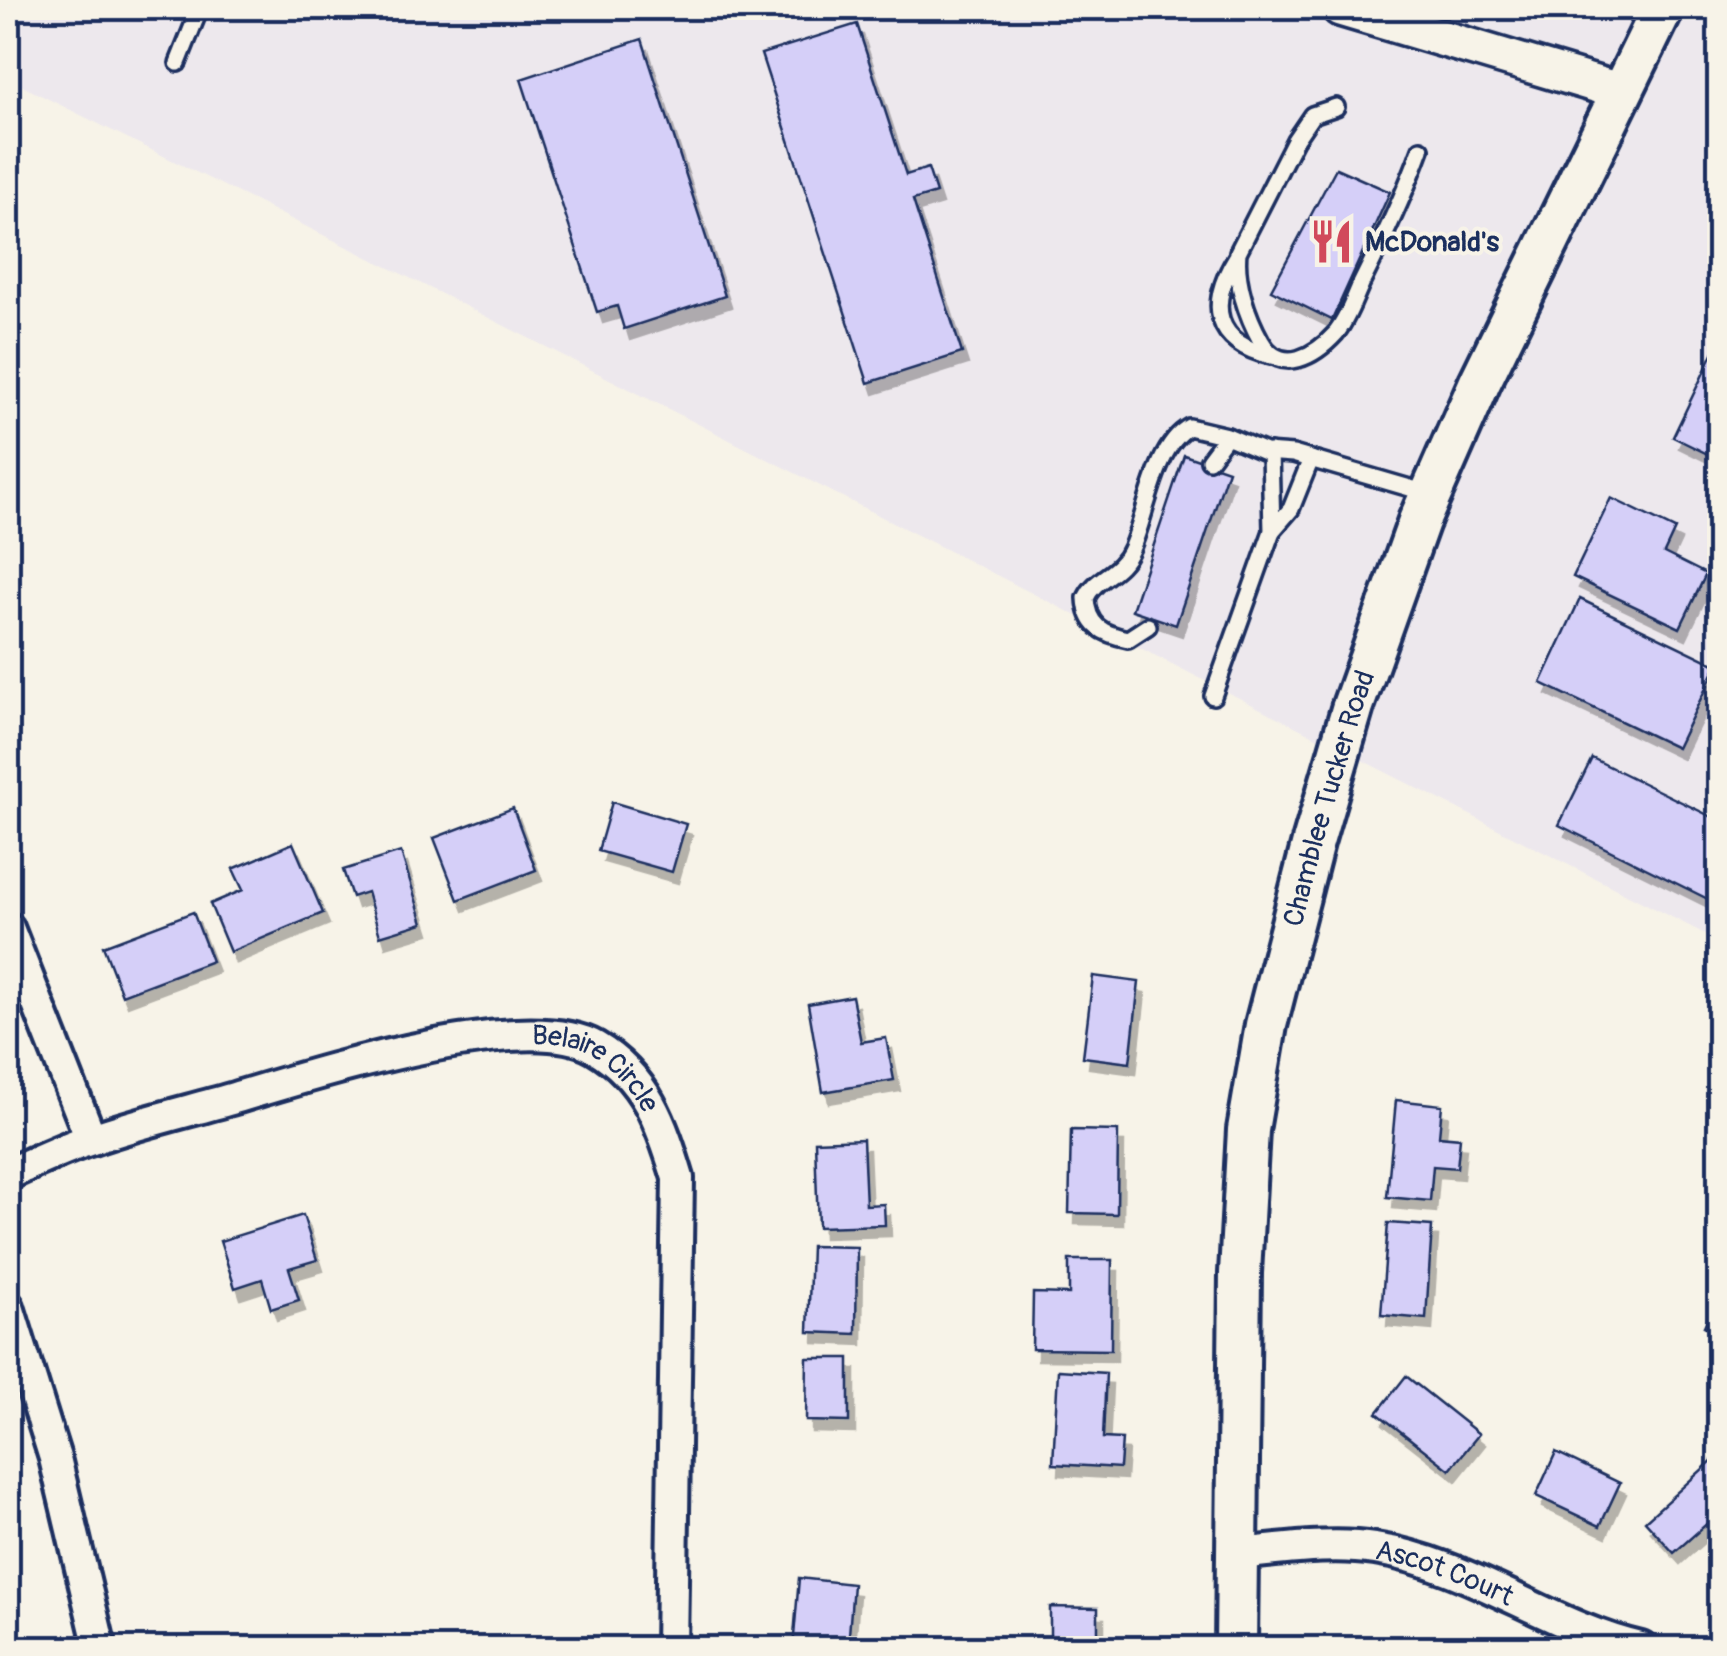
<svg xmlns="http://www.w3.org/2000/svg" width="1727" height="1656" viewBox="0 0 1727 1656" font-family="Pangolin,sans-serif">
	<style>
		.built { fill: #ede8ed }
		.building { fill: #d5cff8; stroke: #1b2f5e; stroke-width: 2.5; filter: url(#shadow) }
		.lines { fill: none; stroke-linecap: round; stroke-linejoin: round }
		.service-casing { stroke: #1b2f5e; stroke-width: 22 }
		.minor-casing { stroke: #1b2f5e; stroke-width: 38 }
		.tertiary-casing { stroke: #1b2f5e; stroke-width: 42 }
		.secondary-casing { stroke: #1b2f5e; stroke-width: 48 }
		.service { stroke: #f7f3e8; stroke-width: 15 }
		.minor { stroke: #f7f3e8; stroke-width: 30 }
		.tertiary { stroke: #f7f3e8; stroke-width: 35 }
		.secondary { stroke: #f7f3e8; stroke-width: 40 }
		.labels { text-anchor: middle; stroke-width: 8; stroke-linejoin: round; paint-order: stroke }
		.poi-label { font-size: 28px; font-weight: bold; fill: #1b2f5e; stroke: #f7f3e8; text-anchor: start }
		.street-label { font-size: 28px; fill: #1b2f5e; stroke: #f7f3e8 }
	</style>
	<defs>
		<filter id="shadow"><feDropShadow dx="6" dy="11" stdDeviation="0" flood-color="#0004"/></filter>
	</defs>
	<rect width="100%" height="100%" fill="#f7f3e8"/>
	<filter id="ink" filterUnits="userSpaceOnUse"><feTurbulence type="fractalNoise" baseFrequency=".01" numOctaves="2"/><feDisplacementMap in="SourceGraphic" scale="20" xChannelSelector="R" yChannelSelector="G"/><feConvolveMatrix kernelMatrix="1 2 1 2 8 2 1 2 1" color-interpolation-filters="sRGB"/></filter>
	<g filter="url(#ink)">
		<path class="built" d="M8,8h1711v933l-1315,-666 -396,-196z"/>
		<g class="building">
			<path d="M857,24l49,151 22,-7 8,25 -23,7 49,153 -94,30 -107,-329z"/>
			<path d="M642,39l83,257 -101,33 -7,-23 -20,6 -76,-233z"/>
			<path d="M1336,168l54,24 -58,128 -61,-30z"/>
			<path d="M1717,345l3,1v114l-47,-23z"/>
			<path d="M1184,455l44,15 -52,155 -44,-15z"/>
			<path d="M1611,498l64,31 -11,24 42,21 -26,54 -107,-51z"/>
			<path d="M1580,599l137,66 -40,83 -136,-65z"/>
			<path d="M1592,758l128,63v84l-161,-80z"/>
			<path d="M612,802l74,22 -14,48 -74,-21z"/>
			<path d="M513,808l23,62 -78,30 -24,-62z"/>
			<path d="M293,843l30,70 -93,39 -20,-48 33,-14 -10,-21z"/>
			<path d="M401,852l22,71 -43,13 -13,-44 -15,5 -9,-27z"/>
			<path d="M193,912l19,49 -90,34 -19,-49z"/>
			<path d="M1093,976l46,6 -9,81 -47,-6z"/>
			<path d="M852,996l9,46 25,-4 8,42 -71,12 -15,-88z"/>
			<path d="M1396,1100l46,5 -3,31 21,2 -3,30 -24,-2 -3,35 -43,-4z"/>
			<path d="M1071,1130l47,1 -1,83 -48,-1z"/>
			<path d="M863,1139l3,66 18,-1 1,21 -67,2 -3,-86z"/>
			<path d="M303,1215l14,45 -28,8 10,32 -28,9 -9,-30 -27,9 -15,-47z"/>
			<path d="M1388,1223l44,3 -6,93 -45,-4z"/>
			<path d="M811,1246l46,1 -1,87 -48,-2z"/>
			<path d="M1069,1260h43l-1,90 -79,-1 1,-56 36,1z"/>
			<path d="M1720,1291v42l-16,-7z"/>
			<path d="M807,1358h42v64l-43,-1z"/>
			<path d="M1058,1370l48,3 -3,65 19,1 -2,29 -67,-4z"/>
			<path d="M1406,1376l73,58 -29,36 -73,-57z"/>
			<path d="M1556,1452l64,31 -20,43 -64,-30z"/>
			<path d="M1716,1457l4,5v50l-46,41 -29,-32z"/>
			<path d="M799,1578l54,6 -5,64h-55z"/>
			<path d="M1050,1607l48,1v40h-48z"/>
		</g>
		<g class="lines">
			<defs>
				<g id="service">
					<path d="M178,63l22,-55"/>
					<path d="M1336,107l-24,8 -17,25 -57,112c-3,29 9,64 23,89 20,36 55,14 75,-8 11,-13 18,-34 25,-49 22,-44 43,-88 60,-135"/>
					<path d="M1236,258c-29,47 -22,85 35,98"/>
					<path d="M1227,436l38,16 28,2 134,39"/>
					<path d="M1272,531l19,-22 20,-50"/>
					<path d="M1148,626l-20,13c-25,-5 -41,-13 -42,-41 11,-23 34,-22 46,-51 15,-34 23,-101 57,-120l38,9 -18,24"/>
					<path d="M1213,696l59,-165 -2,-79"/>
				</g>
				<g id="minor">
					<path d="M8,928l83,211"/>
					<path id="s1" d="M8,1174c27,-12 55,-26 84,-35 46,-16 93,-27 139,-40 78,-23 294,-93 364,-52 51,30 67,78 83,131l-7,470"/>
					<path d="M8,1307l47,151 45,190"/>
					<path id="s2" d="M1237,1554c46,-4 93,-12 138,-5 95,14 174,78 266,99"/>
				</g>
				<path id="tertiary" d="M1340,8l282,84"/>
				<g id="secondary">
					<path id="s3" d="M1236,1648l4,-375 8,-143 18,-105 47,-183 40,-136 66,-185 61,-139 183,-374"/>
				</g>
			</defs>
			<use href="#service" class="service-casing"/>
			<use href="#minor" class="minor-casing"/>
			<use href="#tertiary" class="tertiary-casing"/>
			<use href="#secondary" class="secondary-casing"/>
			<use href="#service" class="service"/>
			<use href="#minor" class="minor"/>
			<use href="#tertiary" class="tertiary"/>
			<use href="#secondary" class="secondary"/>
		</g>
	</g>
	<defs>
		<symbol id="restaurant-bare" viewBox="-9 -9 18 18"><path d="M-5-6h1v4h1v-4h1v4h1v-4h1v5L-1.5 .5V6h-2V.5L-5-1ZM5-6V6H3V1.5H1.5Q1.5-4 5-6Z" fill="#d1495b" stroke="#f7f3e8" stroke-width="2.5" paint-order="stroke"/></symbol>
	</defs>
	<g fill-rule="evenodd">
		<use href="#restaurant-bare" x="1300" y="210" width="63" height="63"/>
	</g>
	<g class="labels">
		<g class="poi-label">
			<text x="1365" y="251">McDonald's</text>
		</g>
		<g class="street-label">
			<text dy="10" stroke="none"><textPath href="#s3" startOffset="860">Chamblee Tucker Road</textPath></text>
			<text dy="10" stroke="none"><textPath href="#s1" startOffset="620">Belaire Circle</textPath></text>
			<text dy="10" stroke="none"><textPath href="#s2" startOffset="212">Ascot Court</textPath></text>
		</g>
	</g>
	<rect width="1727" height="1656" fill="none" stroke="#f7f3e8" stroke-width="40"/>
	<rect x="20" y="20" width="1687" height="1616" fill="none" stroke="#1b2f5e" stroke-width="4" filter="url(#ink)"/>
</svg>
